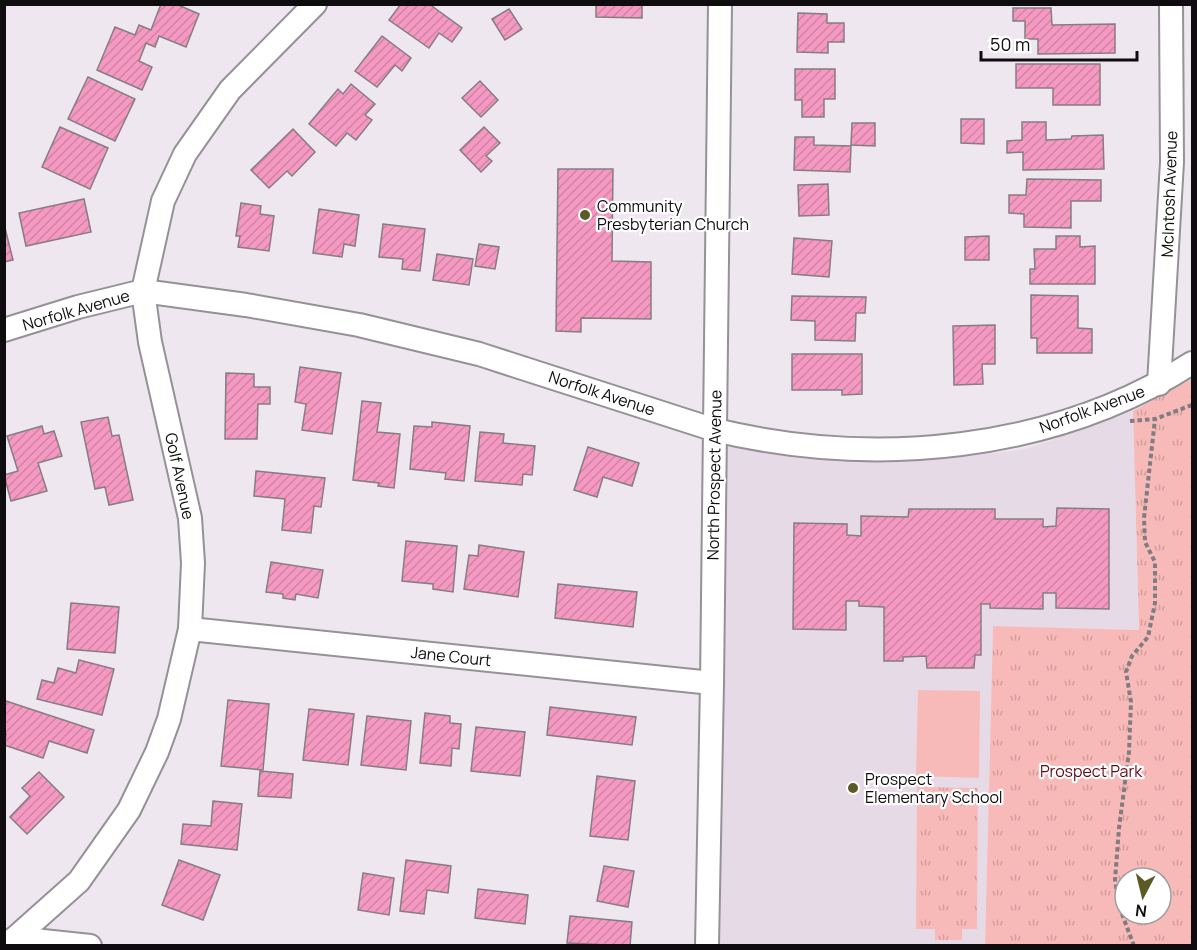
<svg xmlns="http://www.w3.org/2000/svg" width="1197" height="950" viewBox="0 0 1197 950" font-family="Manrope,sans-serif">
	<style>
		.built { fill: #e6dae7 }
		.park { fill: url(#park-tufts); fill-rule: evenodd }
		.pitch { fill: #f8bab8 }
		.building { fill: url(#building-hatch); stroke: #867d81; stroke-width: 1.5 }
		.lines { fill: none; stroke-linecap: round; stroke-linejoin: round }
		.minor-casing { stroke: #969097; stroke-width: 26 }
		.path { stroke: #817c81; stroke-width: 4; stroke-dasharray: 4.5 3; stroke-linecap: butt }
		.minor { stroke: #fff; stroke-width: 22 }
		.poi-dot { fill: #5b5925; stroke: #fff; stroke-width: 2 }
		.labels { text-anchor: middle; stroke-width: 4.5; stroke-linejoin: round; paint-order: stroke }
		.street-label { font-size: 16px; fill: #0e0c0e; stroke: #fff }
		.poi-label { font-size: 16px; fill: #0e0c0e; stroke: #fff; text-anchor: start }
		.park-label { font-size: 16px; fill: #620817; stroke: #fff }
	</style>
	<defs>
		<pattern id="park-tufts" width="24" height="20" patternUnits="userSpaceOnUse" patternTransform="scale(1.5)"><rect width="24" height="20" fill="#f8bab8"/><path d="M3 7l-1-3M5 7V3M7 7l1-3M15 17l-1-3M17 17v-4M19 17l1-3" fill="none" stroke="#d39f9d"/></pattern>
		<pattern id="building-hatch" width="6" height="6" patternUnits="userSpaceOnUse" patternTransform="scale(1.5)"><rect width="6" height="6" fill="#f599c3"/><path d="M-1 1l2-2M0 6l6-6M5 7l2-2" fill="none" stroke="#d183a6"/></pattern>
	</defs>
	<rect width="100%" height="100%" fill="#eee7ef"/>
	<path class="built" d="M1133,411l6,219 -146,-3 -8,318 -272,1 14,-499 87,11 132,1 79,-10 64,-21z"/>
	<g class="park">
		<path d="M1192,379v566l-207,1 8,-320 146,4 -6,-219zM1125,878h36v36h-36z"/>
		<path d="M917,787l61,1 -1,141h-15v11h-27v-11h-19z"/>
	</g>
	<g class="pitch">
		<path d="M1192,416v43l-11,-36z"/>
		<path d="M918,690l62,1 -1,87 -63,-2z"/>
	</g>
	<g class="building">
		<path d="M161,4h15l23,10 -13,33 -27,-11 -4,11 -9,-4 -7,18 13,6 -10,23 -45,-20 18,-43 20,8 4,-10 12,5z"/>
		<path d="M401,4h28l33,24 -10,14 -13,-9 -10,15 -40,-28z"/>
		<path d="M596,4h46v14l-46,-1z"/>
		<path d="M1013,8h38l1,17 63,-1v29l-77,1v-15h-13v-18h-12z"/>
		<path d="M509,9l13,20 -17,11 -13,-21z"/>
		<path d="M798,13l29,1v9h17v19h-16v11l-31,-1z"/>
		<path d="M382,36l29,22 -9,13 -7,-6 -18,22 -22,-16z"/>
		<path d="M1016,64h84v41h-47v-17h-37z"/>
		<path d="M795,69h40v30h-11v18h-22v-17h-7z"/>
		<path d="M88,77l47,22 -20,42 -47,-22z"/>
		<path d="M480,81l18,19 -17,17 -19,-19z"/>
		<path d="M351,84l24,20 -10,11 7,5 -16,20 -9,-7 -11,13 -27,-22 29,-35 5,5z"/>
		<path d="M961,119h23v25l-23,-1z"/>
		<path d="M1022,122h24v18l25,-1 1,-3 31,-1 1,34 -81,1v-18l-16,1v-12l15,-1z"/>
		<path d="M852,123h23v23l-24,-1z"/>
		<path d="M60,127l48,21 -18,41 -48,-22z"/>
		<path d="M484,127l16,16 -14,13 6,5 -11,11 -21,-22z"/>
		<path d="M293,129l22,23 -23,24 -5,-5 -18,17 -18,-18z"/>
		<path d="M795,137h19v8l37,1 -1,26 -56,-2z"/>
		<path d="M558,169h55l-1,92 39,1v57l-70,-1v14l-25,-1z"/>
		<path d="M1027,179l74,1v21h-30v27l-47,-1v-13l-15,-1v-18h17z"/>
		<path d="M828,184l1,31 -30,1 -1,-31z"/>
		<path d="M84,199l7,33 -65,14 -7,-33z"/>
		<path d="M241,203l20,3 -1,8 14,2 -5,35 -31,-4 2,-11h-4z"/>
		<path d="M319,209l40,6 -4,31 -11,-2 -2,13 -29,-4z"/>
		<path d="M4,224l9,36 -9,2z"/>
		<path d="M383,224l42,5 -5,42 -18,-2 1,-10 -24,-2z"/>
		<path d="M989,236v24h-24v-23z"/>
		<path d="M1056,236h24v11l15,-1v38h-65v-15h5l-1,-20h22z"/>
		<path d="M794,238l38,3 -3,36 -37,-3z"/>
		<path d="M479,244l20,3 -4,22 -20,-3z"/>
		<path d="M437,254l36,5 -4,26 -36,-5z"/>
		<path d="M1031,295l47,1v32l14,1v24h-55v-15h-6z"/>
		<path d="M792,296l74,1 -1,16h-9l-1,28 -40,-1v-19l-24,-1z"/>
		<path d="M995,325v39h-13l1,20 -29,1 -1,-59z"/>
		<path d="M792,354h70v40l-20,1v-5h-50z"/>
		<path d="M300,367l41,6 -9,61 -30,-4 4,-26 -11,-2z"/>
		<path d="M226,373l28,1v13h16v17h-12l-1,35h-32z"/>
		<path d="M362,401l19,2 -4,29 23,2 -6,54 -16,-2 1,-3 -26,-3z"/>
		<path d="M108,417l4,19 7,-1 14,65 -24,5 -4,-18 -10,2 -14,-67z"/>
		<path d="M432,422l38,4 -6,55 -19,-2 1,-6 -36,-4 4,-43 18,1z"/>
		<path d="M42,426l2,8 10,-3 8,25 -24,7 9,28 -36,10 -7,-26 14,-4 -11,-35z"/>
		<path d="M480,432l24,2 -1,9 32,3 -3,29 -9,-1 -1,11 -47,-4z"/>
		<path d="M588,447l51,16 -7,23 -29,-9 -6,20 -23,-7z"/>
		<path d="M256,471l69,7 -4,29 -7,-1 -3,27 -29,-3 3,-31 -31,-3z"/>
		<path d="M1057,508l52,1v100l-53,-1v-15h-13v16l-53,-1v-4h-9v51h-6l-1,13h-47l-1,-12 -23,1v4h-19v-54l-25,-1v-5h-13v29l-53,-1 1,-106 53,1v11l14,1v-20l47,1 1,-8h86v10h48v8l13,-1z"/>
		<path d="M406,541l51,5 -4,46 -20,-3v-5l-31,-3z"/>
		<path d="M479,545l45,7 -6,45 -54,-8 5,-34 9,1z"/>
		<path d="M271,562l52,8 -5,28 -22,-4 -1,6 -12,-2v-4l-17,-2z"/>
		<path d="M558,584l79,8 -4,35 -78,-9z"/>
		<path d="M71,603l48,4 -4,46 -48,-4z"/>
		<path d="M79,660l35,9 -12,46 -65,-16 5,-19 12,3 4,-15 18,5z"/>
		<path d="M228,700l41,4 -6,66 -42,-4z"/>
		<path d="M6,701l88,29 -7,23 -38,-12 -6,17 -39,-13 2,-11h-2v-28z"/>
		<path d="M550,707l86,10 -4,28 -85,-10z"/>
		<path d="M309,709l45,5 -6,51 -45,-5z"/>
		<path d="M425,713l25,3v7l11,1 -2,25 -7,-1 -1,18 -31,-3z"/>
		<path d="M367,716l44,5 -5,49 -45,-5z"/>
		<path d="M476,727l49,5 -5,44 -49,-5z"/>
		<path d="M260,771l33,3 -2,24 -33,-2z"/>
		<path d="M39,772l25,25 -37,37 -17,-17 20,-21 -8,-8z"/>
		<path d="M597,776l38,5 -7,59 -38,-4z"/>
		<path d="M213,801l29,3 -5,46 -56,-6 2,-20 28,2z"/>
		<path d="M179,860l41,15 -17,45 -41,-15z"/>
		<path d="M406,860l45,6 -3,27 -21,-3 -3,24 -24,-3z"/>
		<path d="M604,866l30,5 -6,36 -31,-6z"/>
		<path d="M363,873l31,5 -5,37 -31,-5z"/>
		<path d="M478,889l50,6 -3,29 -50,-6z"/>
		<path d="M570,916l62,6 -2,24 -63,-3z"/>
	</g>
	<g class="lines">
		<defs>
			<g id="minor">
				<path d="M4,330l74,-23 65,-16 103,14 113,20 120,29 236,76c159,38 338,22 477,-67"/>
				<path d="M1159,384l13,-222 -1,-158"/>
				<path d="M190,629l522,54"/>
				<path d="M15,938l75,8"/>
				<path d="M4,945l11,-7 64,-57 50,-71 28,-58 12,-33 21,-90 3,-66 -3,-45 -40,-176 -7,-51 20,-90 22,-47 45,-64 85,-86"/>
				<path d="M707,946l5,-263 8,-679"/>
			</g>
		</defs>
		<use href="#minor" class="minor-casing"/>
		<g class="path">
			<path d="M1130,421l25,-2 37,-14"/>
			<path d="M1134,946l-15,-40 -4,-26 4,-52 10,-76 2,-50 -5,-30 6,-16 16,-19 7,-34v-41l-10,-20 -1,-24 11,-99"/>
		</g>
		<use href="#minor" class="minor"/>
	</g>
	<g class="poi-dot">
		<circle cx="585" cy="215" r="6"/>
		<circle cx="853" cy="788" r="6"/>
	</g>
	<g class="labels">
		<g class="street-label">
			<text transform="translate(1169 194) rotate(-88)" y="6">McIntosh Avenue</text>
			<text transform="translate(76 310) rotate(-16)" y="6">Norfolk Avenue</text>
			<text transform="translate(602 393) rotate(18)" y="6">Norfolk Avenue</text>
			<text transform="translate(1092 409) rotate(-20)" y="6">Norfolk Avenue</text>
			<text transform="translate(714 475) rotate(-89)" y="6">North Prospect Avenue</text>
			<text transform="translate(180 476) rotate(78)" y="6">Golf Avenue</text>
			<text transform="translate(451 656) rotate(6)" y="6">Jane Court</text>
		</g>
		<g class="poi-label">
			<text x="597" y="212">Community<tspan x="597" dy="18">Presbyterian Church</tspan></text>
			<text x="865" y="785">Prospect<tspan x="865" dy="18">Elementary School</tspan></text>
		</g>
		<g class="park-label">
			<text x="1091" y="777">Prospect Park</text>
		</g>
	</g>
	<rect width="1197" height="950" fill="none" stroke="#0e0c0e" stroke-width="12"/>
	<g transform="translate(1143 896) rotate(187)"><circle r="28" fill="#ffffff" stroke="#9f9e9f" stroke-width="1.5"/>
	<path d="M0-4.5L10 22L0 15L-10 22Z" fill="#5b5925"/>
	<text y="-9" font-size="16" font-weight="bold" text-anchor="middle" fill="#0e0c0e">N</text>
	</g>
	<path d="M981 51v9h156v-9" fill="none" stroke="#0e0c0e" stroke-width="3"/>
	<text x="990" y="51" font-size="18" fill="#0e0c0e" stroke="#ffffff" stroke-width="4.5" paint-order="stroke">50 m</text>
</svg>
